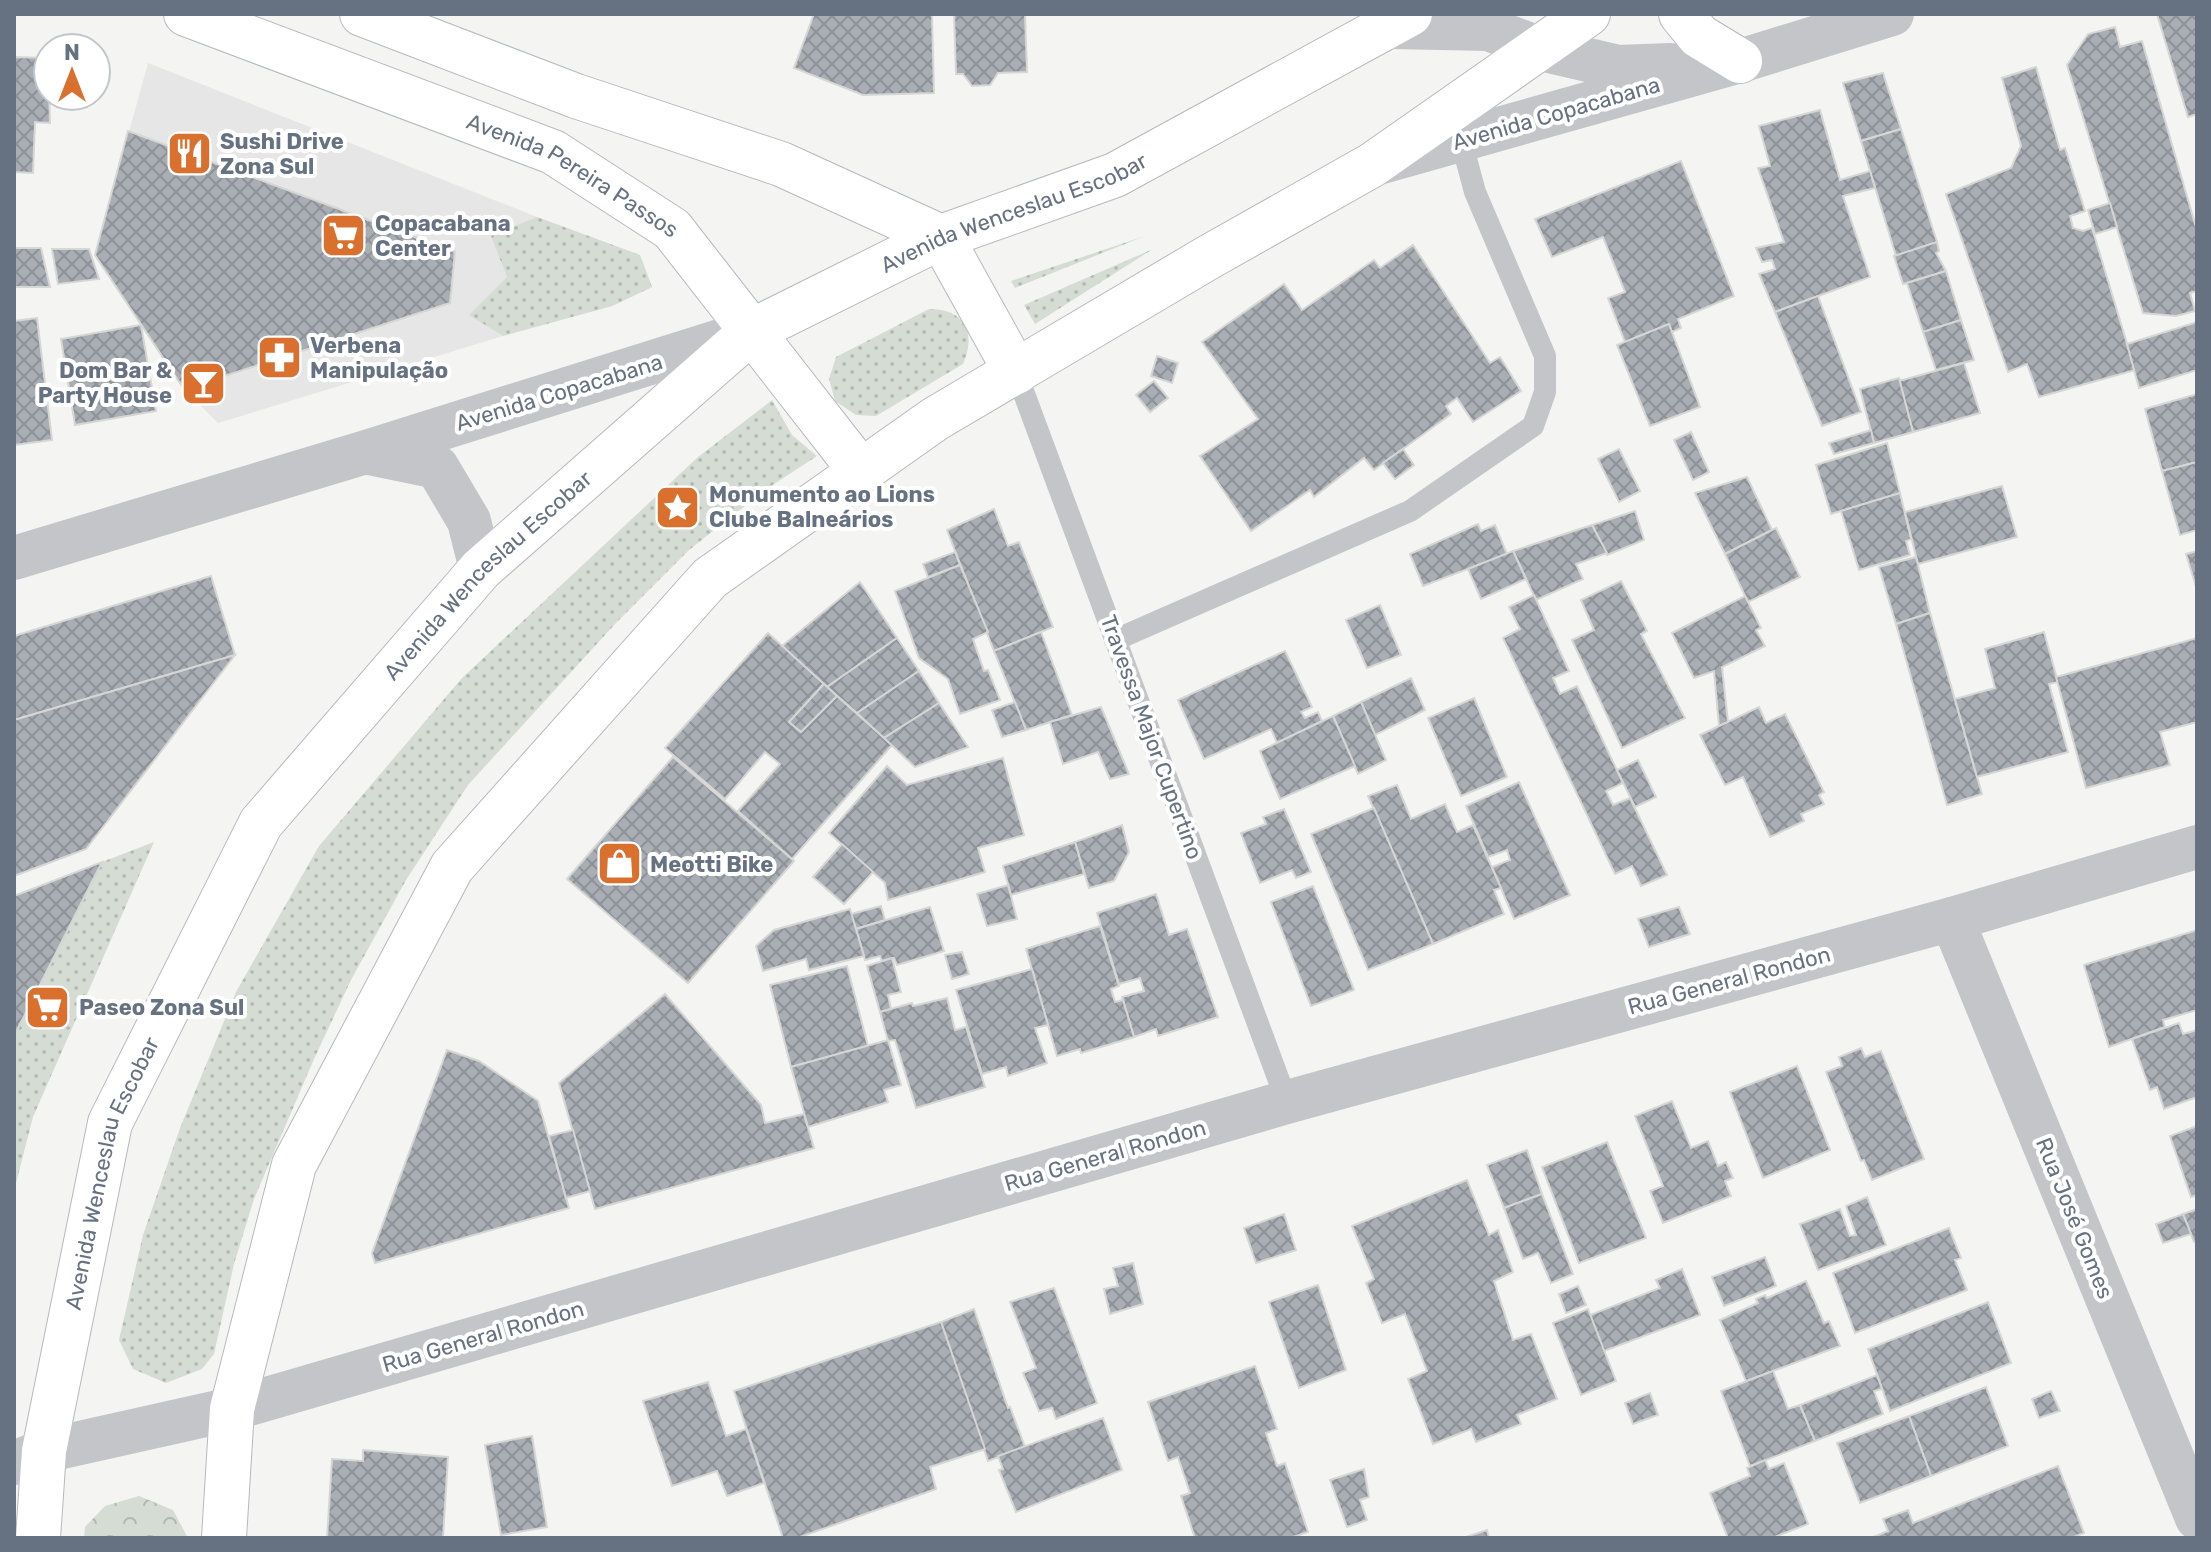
<svg xmlns="http://www.w3.org/2000/svg" width="2211" height="1552" viewBox="0 0 2211 1552" font-family="Rubik,sans-serif">
	<style>
		.built { fill: #e5e6e5 }
		.grass { fill: url(#grass-dots) }
		.forest { fill: url(#forest-crowns) }
		.building { fill: url(#building-cross-hatch); stroke: #d6d6d4; stroke-width: 2 }
		.lines { fill: none; stroke-linecap: round; stroke-linejoin: round }
		.secondary-casing { stroke: #b5b8bd; stroke-width: 46 }
		.service { stroke: #c3c5c9; stroke-width: 22 }
		.minor { stroke: #c3c5c9; stroke-width: 44 }
		.tertiary { stroke: #c3c5c9; stroke-width: 44 }
		.secondary { stroke: #fff; stroke-width: 44 }
		.labels { text-anchor: middle; stroke-width: 8; stroke-linejoin: round; paint-order: stroke }
		.street-label { font-size: 22px; fill: #667181; stroke: #fff }
		.poi-label { font-size: 22px; font-weight: bold; fill: #667181; stroke: #fff; text-anchor: start }
	</style>
	<defs>
		<pattern id="grass-dots" width="8" height="8" patternUnits="userSpaceOnUse" patternTransform="scale(2)"><rect width="8" height="8" fill="#d5dcd3"/><path d="M2 2h.1M6 6h.1" fill="none" stroke="#b1b7b1" stroke-width="1.8" stroke-linecap="round"/></pattern>
		<pattern id="forest-crowns" width="20" height="18" patternUnits="userSpaceOnUse" patternTransform="scale(2)"><rect width="20" height="18" fill="#d5dcd3"/><path d="M2 6a3 3 0 1 1 6 0M12 15a3 3 0 1 1 6 0" fill="none" stroke="#b1b7b1"/></pattern>
		<pattern id="building-cross-hatch" width="8" height="8" patternUnits="userSpaceOnUse" patternTransform="scale(2)"><rect width="8" height="8" fill="#a9aeb5"/><path d="M0 0l8 8M0 8l8-8" fill="none" stroke="#8d9299"/></pattern>
	</defs>
	<rect width="100%" height="100%" fill="#f4f5f2"/>
	<path class="built" d="M148,63l389,154 103,38 12,32 -40,19 -109,30 -285,87 -34,-34 -89,-134z"/>
	<g class="grass">
		<path d="M537,217l103,38 12,32 -40,19 -109,30 -34,-21 38,-38 -16,-41z"/>
		<path d="M1145,236l-130,52 -4,-7z"/>
		<path d="M1153,249l-118,75 -11,-19z"/>
		<path d="M929,309c35,0 48,23 34,55l-87,52 -20,-1 -21,-14 -6,-22 7,-22z"/>
		<path d="M772,400l20,35 25,21 -52,34 -76,60 -74,74 -147,161 -62,95 -55,100 -37,79 -60,140 -20,65 -20,90 -12,15 -36,14 -33,-14 -14,-29 24,-105 37,-107 56,-136 83,-146 143,-168 236,-221z"/>
		<path d="M154,842l-121,275 -19,74v-155l88,-174z"/>
	</g>
	<path class="forest" d="M139,1496l34,14 15,28h-104l1,-11 20,-21z"/>
	<g class="building">
		<path d="M814,14l118,1 2,78 -71,2 -69,-27z"/>
		<path d="M954,14h71l2,58 -29,1 -8,12 -18,1 -9,-12h-7z"/>
		<path d="M2157,14h40v100l-9,3z"/>
		<path d="M2115,27l5,20 22,-6 55,190v60l-7,2 5,18 -19,5 -33,-3 -76,-248 21,-31z"/>
		<path d="M14,57l34,1 2,65 -15,-1 -2,51 -19,-1z"/>
		<path d="M2036,67l24,83 5,-2 20,63 -15,5 3,12 10,3 9,-3 43,142 -96,27 -12,-33 -19,8 -62,-178 65,-26 10,-22 -19,-68z"/>
		<path d="M1883,73l18,56 -40,12 -18,-58z"/>
		<path d="M1820,110l20,70 30,-9 5,17 -32,8 27,81 -95,35 -16,-38 16,-5 -3,-9 -10,2 -6,-14 28,-6 -26,-74 12,-2 -11,-40z"/>
		<path d="M1901,129l36,113 -41,14 -35,-115z"/>
		<path d="M128,131l327,121 -5,51 -266,86 -89,-134z"/>
		<path d="M1681,161l53,135 -56,23 3,9 -9,4 -3,-8 -44,18 -17,-44 17,-6 -22,-55 -51,20 -17,-38z"/>
		<path d="M2110,203l7,24 -22,7 -7,-24z"/>
		<path d="M1937,242l2,9 -3,2 10,18 -43,13 -9,-28z"/>
		<path d="M1413,245l77,118 10,-6 21,34 -48,31 -16,-24 -11,8 5,8 -77,56 -10,-12 -50,39 -4,-7 -59,41 -51,-75 58,-37 -56,-77 82,-58 18,26 72,-50 6,8z"/>
		<path d="M14,248h27l9,39h-36z"/>
		<path d="M52,249h37l10,30 -41,5z"/>
		<path d="M1946,271l15,49 -38,12 -16,-49z"/>
		<path d="M1818,296l43,116 -39,14 -47,-114z"/>
		<path d="M37,318l15,122 -38,5v-124z"/>
		<path d="M1961,320l13,40 -38,10 -13,-38z"/>
		<path d="M2197,322v48l-58,18 -12,-44z"/>
		<path d="M1669,324l31,83 -50,19 -33,-81z"/>
		<path d="M141,325l15,86 -81,14 -14,-86z"/>
		<path d="M1157,356l21,7 -6,20 -21,-7z"/>
		<path d="M1964,363l16,50 -67,19 -14,-51z"/>
		<path d="M1899,378l14,54 -39,11 -14,-54z"/>
		<path d="M1154,381l14,17 -18,14 -14,-17z"/>
		<path d="M2197,394v68l-35,9 -17,-62z"/>
		<path d="M1871,430l3,13 -40,11 -5,-11z"/>
		<path d="M1691,432l18,40 -16,8 -19,-40z"/>
		<path d="M1887,443l13,50 -69,21 -15,-49z"/>
		<path d="M1403,449l11,16 -19,14 -12,-16z"/>
		<path d="M1619,449l21,42 -21,11 -21,-43z"/>
		<path d="M2197,462v68l-17,5 -18,-64z"/>
		<path d="M1747,477l25,53 -47,24 -30,-61z"/>
		<path d="M2002,486l15,51 -99,27 -13,-52z"/>
		<path d="M1900,493l11,46 -5,2 4,14 -51,15 -18,-59z"/>
		<path d="M994,509l14,37 11,-4 34,85 -59,24 -47,-121z"/>
		<path d="M1635,511l9,29 -37,15 -15,-30z"/>
		<path d="M1478,524l3,7 14,-6 12,29 -84,32 -13,-32z"/>
		<path d="M1592,525l15,28 -31,11 7,15 -47,21 -23,-49z"/>
		<path d="M1776,528l24,49 -52,25 -23,-48z"/>
		<path d="M1513,551l13,28 -45,20 -13,-30z"/>
		<path d="M2197,551v39l-11,-36z"/>
		<path d="M955,552l5,13 -32,12 -5,-13z"/>
		<path d="M1916,557l14,56 -34,11 -17,-57z"/>
		<path d="M960,565l28,67 -15,7 11,32 4,-1 12,30 -40,14 -12,-35 -29,-21 -24,-67z"/>
		<path d="M211,576l24,79 -221,65v-84z"/>
		<path d="M1621,581l26,50 -6,3 44,84 -63,30 -50,-108 22,-10 -13,-30z"/>
		<path d="M860,582l37,56 -70,49 -45,-41z"/>
		<path d="M1534,595l35,76 -16,7 7,16 17,-8 46,97 -17,8 7,14 17,-7 37,77 -26,11 -9,-20 -17,8 -112,-236 17,-9 -11,-22z"/>
		<path d="M1745,596l16,32 -5,2 9,16 -43,21 6,55 -9,4 -5,-55 -20,7 -22,-45z"/>
		<path d="M1380,605l21,50 -34,13 -21,-48z"/>
		<path d="M1930,613l52,181 -35,11 -51,-181z"/>
		<path d="M1041,632l31,83 -46,15 -32,-79z"/>
		<path d="M2044,632l14,50 -9,2 19,68 -91,25 -22,-78 40,-11 -10,-39z"/>
		<path d="M768,633l56,51 -35,38 12,10 36,-36 55,49 -100,114 -54,-48 42,-47 -15,-12 -40,47 -60,-51z"/>
		<path d="M897,638l22,33 -62,42 -30,-26z"/>
		<path d="M2197,638v84l-37,10 10,33 -84,23 -30,-111z"/>
		<path d="M1285,651l27,56 -11,5 4,6 13,-6 4,9 -45,22 -6,-14 -67,30 -26,-59z"/>
		<path d="M235,655l-149,194 -72,27v-156z"/>
		<path d="M919,671l20,32 -55,35 -27,-25z"/>
		<path d="M1411,678l14,32 -50,25 -14,-33z"/>
		<path d="M824,684l13,12 -36,36 -12,-10z"/>
		<path d="M1474,698l33,79 -46,19 -33,-78z"/>
		<path d="M1015,702l11,28 -24,7 -10,-27z"/>
		<path d="M1361,702l25,58 -28,14 -25,-58z"/>
		<path d="M939,703l29,44 -53,20 -31,-29z"/>
		<path d="M1101,707l28,67 -19,5 -12,-27 -35,12 -13,-42z"/>
		<path d="M1759,707l7,16 19,-9 39,78 -5,3 5,9 -23,10 3,7 -34,16 -27,-60 -18,8 -25,-50z"/>
		<path d="M1333,716l22,50 -75,33 -20,-48z"/>
		<path d="M673,757l121,104 -106,122 -121,-104z"/>
		<path d="M1003,758l21,77 -46,13 7,24 -97,28 -3,-17 -56,-50 58,-67 20,19z"/>
		<path d="M1638,760l18,37 -21,10 -18,-37z"/>
		<path d="M1519,782l51,113 -56,24 -22,-52 18,-7 -3,-10 -19,7 -22,-51z"/>
		<path d="M1397,785l14,34 34,-15 12,28 16,-7 28,63 -7,2 10,24 -71,30 -65,-148z"/>
		<path d="M1374,808l59,136 -65,26 -57,-136z"/>
		<path d="M1284,809l27,63 -15,6 -4,-8 -32,13 -19,-50 25,-9 -3,-7z"/>
		<path d="M1122,825l7,27 -15,29 -25,7 -14,-46z"/>
		<path d="M1075,842l9,32 -73,21 -8,-29z"/>
		<path d="M842,844l31,28 -29,32 -31,-27z"/>
		<path d="M102,862l-88,174v-140z"/>
		<path d="M1008,885l9,34 -30,7 -10,-32z"/>
		<path d="M1313,886l41,104 -43,16 -40,-104z"/>
		<path d="M1156,894l13,41 18,-6 31,88 -60,19 -2,-7 -22,8 -12,-40 22,-6 -4,-13 -21,6 -22,-71z"/>
		<path d="M881,906l4,14 -29,9 -5,-15z"/>
		<path d="M930,907l14,44 -47,14 -3,-7 -12,3 -2,-5 -15,4 -9,-31z"/>
		<path d="M1679,907l11,27 -41,13 -11,-28z"/>
		<path d="M850,909l14,47 -55,14 -3,-11 -43,12 -7,-25 18,-16z"/>
		<path d="M1100,926l19,60 -8,3 4,13 8,-2 11,37 -53,16 -1,-4 -23,7 -31,-107z"/>
		<path d="M2197,930v80l-34,10 2,7 -56,20 -25,-82z"/>
		<path d="M962,952l7,22 -17,5 -7,-24z"/>
		<path d="M892,958l9,34 -13,3 3,14 -11,3 -13,-46z"/>
		<path d="M847,966l21,80 -77,21 -21,-82z"/>
		<path d="M1032,969l16,56 -13,3 12,35 -39,13 -2,-9 -24,7 -26,-84z"/>
		<path d="M665,994l96,111 4,18 39,-9 10,34 -219,61 -36,-126z"/>
		<path d="M947,998l8,32 11,-3 19,60 -69,21 -21,-68 -7,1 -8,-29 32,-9 1,3z"/>
		<path d="M2179,1023l4,11 14,-4v67l-33,12 -7,-22 -7,3 -18,-51z"/>
		<path d="M888,1040l13,45 -17,5 4,12 -80,25 -17,-60z"/>
		<path d="M1861,1048l4,9 16,-6 43,108 -52,21 -8,-20 -3,1 -35,-89 16,-6 -3,-9z"/>
		<path d="M447,1050l32,11 59,40 31,107 -194,55 -3,-10z"/>
		<path d="M1797,1066l33,84 -67,28 -33,-86z"/>
		<path d="M1672,1101l19,47 17,-7 10,25 8,-4 7,16 -8,3 6,15 -68,27 -13,-32 13,-5 -28,-70z"/>
		<path d="M2197,1126v69l-6,2 -21,-61z"/>
		<path d="M573,1130l17,61 -24,7 -17,-62z"/>
		<path d="M1607,1142l39,96 -67,25 -37,-96z"/>
		<path d="M1527,1150l15,44 -38,14 -17,-43z"/>
		<path d="M1467,1180l22,55 9,-5 15,42 -19,9 19,59 18,-6 26,65 -40,16 4,9 -45,18 -5,-13 -38,15 -25,-65 19,-8 -22,-57 -23,9 -16,-40 8,-4 -22,-53z"/>
		<path d="M1542,1194l31,80 -22,9 -13,-30 -15,6 -19,-51z"/>
		<path d="M1867,1197l19,48 -68,25 -18,-46 40,-15 10,27 6,-1 -10,-29z"/>
		<path d="M2197,1209v32l-3,1 -11,-28z"/>
		<path d="M1284,1214l12,36 -40,13 -12,-35z"/>
		<path d="M2183,1214l8,20 -28,9 -7,-19z"/>
		<path d="M1949,1228l12,30 -6,2 12,30 -112,43 -22,-60z"/>
		<path d="M1765,1257l11,29 -52,20 -12,-29z"/>
		<path d="M1133,1263l10,41 -33,10 -6,-25 14,-3 -5,-18z"/>
		<path d="M1682,1269l18,46 -96,36 -14,-36 70,-27 -4,-8z"/>
		<path d="M1806,1281l18,42 5,-2 11,25 -94,35 -26,-61 38,-17 -2,-4 9,-4 2,3z"/>
		<path d="M1318,1285l28,85 -47,18 -30,-86z"/>
		<path d="M1578,1286l8,19 -20,8 -7,-19z"/>
		<path d="M1054,1288l43,115 -41,16 -4,-11 -13,3 -16,-38 13,-5 -26,-66z"/>
		<path d="M1988,1302l23,61 -121,48 -22,-62z"/>
		<path d="M974,1309l34,99 2,-1 15,40 -37,14 -47,-139z"/>
		<path d="M1588,1309l28,72 -35,14 -28,-72z"/>
		<path d="M941,1322l44,127 -55,18 6,22 -139,49h-14l-49,-147z"/>
		<path d="M1255,1366l22,63 -11,4 11,33 8,-3 23,69 -18,6h-95l-14,-42 9,-3 -12,-36 -10,4 -20,-59z"/>
		<path d="M1773,1371l15,38 12,-4 15,36 -65,25 -29,-75z"/>
		<path d="M1877,1375l5,14 -8,2 9,23 -68,27 -15,-36z"/>
		<path d="M708,1382l18,54 20,-7 18,54 -37,13 -10,-25 -45,15 -29,-85z"/>
		<path d="M1986,1387l22,59 -77,30 -22,-60z"/>
		<path d="M2051,1391l9,20 -21,7 -7,-19z"/>
		<path d="M1650,1393l8,22 -25,9 -8,-21z"/>
		<path d="M1909,1416l22,60 -71,27 -23,-60z"/>
		<path d="M1103,1418l19,52 -106,42 -17,-42 4,-1 -5,-13z"/>
		<path d="M532,1436l15,91 -46,8 -16,-90z"/>
		<path d="M363,1450l85,7 -5,81h-116l5,-79 31,2z"/>
		<path d="M1765,1460l4,9 15,-6 24,61 -36,14h-44l-18,-45 40,-17 -3,-8z"/>
		<path d="M2058,1466l26,67 -13,5h-200l17,-7 -5,-12 25,-9 5,13z"/>
		<path d="M1364,1469l5,28 -9,3 7,20 -20,7 -17,-47z"/>
		<path d="M1487,1530l2,8h-26z"/>
	</g>
	<g class="lines">
		<defs>
			<g id="secondary">
				<path id="s1" d="M186,14l367,138 119,77 188,241"/>
				<path d="M362,14l214,82 205,68 160,73 75,135"/>
				<path d="M1681,14l18,22 41,25"/>
				<path id="s2" d="M38,1538l6,-87 66,-328 151,-300 220,-254 271,-238 189,-94 174,-62 295,-161"/>
				<path d="M224,1538l8,-129 62,-244 158,-298 258,-289 225,-159 274,-162 163,-92 216,-151"/>
			</g>
		</defs>
		<use href="#secondary" class="secondary-casing"/>
		<g class="service">
			<path d="M1016,372l271,730"/>
			<path d="M1115,640l295,-129 123,-85 12,-34v-36l-70,-164 -14,-52"/>
		</g>
		<g class="minor">
			<path d="M1391,27l97,2 53,20 77,18 52,-2"/>
			<path d="M1378,163l362,-102 152,-47"/>
			<path d="M1952,919l245,599"/>
			<path d="M14,1463l30,-12 188,-42 1055,-307 665,-183 245,-72"/>
		</g>
		<g class="tertiary">
			<path d="M369,453l68,14 32,54 12,48"/>
			<path d="M14,558l352,-106 386,-121"/>
		</g>
		<use href="#secondary" class="secondary"/>
	</g>
	<defs>
		<symbol id="restaurant-square" viewBox="-11 -11 22 22"><rect x="-9" y="-9" width="18" height="18" rx="4" fill="#d9702e" stroke="#fff"/><path d="M-5-6h1v4h1v-4h1v4h1v-4h1v5L-1.5 .5V6h-2V.5L-5-1ZM5-6V6H3V1.5H1.5Q1.5-4 5-6Z" fill="#fff"/></symbol>
		<symbol id="supermarket-square" viewBox="-11 -11 22 22"><rect x="-9" y="-9" width="18" height="18" rx="4" fill="#d9702e" stroke="#fff"/><path d="M-6-5.5h2.5l.6 2H6L4.5 2H-2.5L-4.4-4H-6ZM-1.5 3.2a1.3 1.3 0 1 0 .1 0ZM3 3.2a1.3 1.3 0 1 0 .1 0Z" fill="#fff"/></symbol>
		<symbol id="pharmacy-square" viewBox="-11 -11 22 22"><rect x="-9" y="-9" width="18" height="18" rx="4" fill="#d9702e" stroke="#fff"/><path d="M-2-6h4v4h4v4h-4v4h-4v-4h-4v-4h4Z" fill="#fff"/></symbol>
		<symbol id="bar-square" viewBox="-11 -11 22 22"><rect x="-9" y="-9" width="18" height="18" rx="4" fill="#d9702e" stroke="#fff"/><path d="M-6-5H6L.8 .8V4.5H3.5V6h-7V4.5H-.8V.8Z" fill="#fff"/></symbol>
		<symbol id="sight-square" viewBox="-11 -11 22 22"><rect x="-9" y="-9" width="18" height="18" rx="4" fill="#d9702e" stroke="#fff"/><path d="M0-6L1.8-2.2L6-1.7L2.9 1.2L3.7 5.4L0 3.3L-3.7 5.4L-2.9 1.2L-6-1.7L-1.8-2.2Z" fill="#fff"/></symbol>
		<symbol id="shop-square" viewBox="-11 -11 22 22"><rect x="-9" y="-9" width="18" height="18" rx="4" fill="#d9702e" stroke="#fff"/><path d="M-5-2.5h2.3a2.7 3.5 0 0 1 5.4 0H5L5.5 6h-11ZM-1.5-2.5h3a1.5 2.3 0 0 0-3 0Z" fill="#fff"/></symbol>
	</defs>
	<g fill-rule="evenodd">
		<use href="#restaurant-square" x="164" y="128" width="51" height="51"/>
		<use href="#supermarket-square" x="318" y="210" width="51" height="51"/>
		<use href="#pharmacy-square" x="254" y="332" width="51" height="51"/>
		<use href="#bar-square" x="178" y="358" width="51" height="51"/>
		<use href="#sight-square" x="652" y="482" width="51" height="51"/>
		<use href="#shop-square" x="594" y="838" width="51" height="51"/>
		<use href="#supermarket-square" x="22" y="982" width="51" height="51"/>
	</g>
	<g class="labels">
		<g class="street-label">
			<text transform="translate(1556 113) rotate(-16)" y="8">Avenida Copacabana</text>
			<text dy="8" stroke="none"><textPath href="#s1" startOffset="420">Avenida Pereira Passos</textPath></text>
			<text dy="8" stroke="none"><textPath href="#s2" startOffset="1742">Avenida Wenceslau Escobar</textPath></text>
			<text transform="translate(559 392) rotate(-17)" y="8">Avenida Copacabana</text>
			<text dy="8" stroke="none"><textPath href="#s2" startOffset="1094">Avenida Wenceslau Escobar</textPath></text>
			<text transform="translate(1152 737) rotate(70)" y="8">Travessa Major Cupertino</text>
			<text transform="translate(1729 980) rotate(-15)" y="8">Rua General Rondon</text>
			<text transform="translate(1105 1155) rotate(-16)" y="8">Rua General Rondon</text>
			<text dy="8" stroke="none"><textPath href="#s2" startOffset="374">Avenida Wenceslau Escobar</textPath></text>
			<text transform="translate(2075 1218) rotate(68)" y="8">Rua José Gomes</text>
			<text transform="translate(483 1336) rotate(-16)" y="8">Rua General Rondon</text>
		</g>
		<g class="poi-label">
			<text x="220" y="149">Sushi Drive<tspan x="220" dy="25">Zona Sul</tspan></text>
			<text x="375" y="231">Copacabana<tspan x="375" dy="25">Center</tspan></text>
			<text x="310" y="353">Verbena<tspan x="310" dy="25">Manipulação</tspan></text>
			<text x="172" y="378" text-anchor="end">Dom Bar &amp;<tspan x="172" dy="25">Party House</tspan></text>
			<text x="709" y="502">Monumento ao Lions<tspan x="709" dy="25">Clube Balneários</tspan></text>
			<text x="650" y="872">Meotti Bike</text>
			<text x="79" y="1015">Paseo Zona Sul</text>
		</g>
	</g>
	<rect width="2211" height="1552" fill="none" stroke="#667181" stroke-width="32"/>
	<g transform="translate(72 72)"><circle r="38" fill="#ffffff" stroke="#c2c6cd" stroke-width="2"/>
	<path d="M0-6L14 30L0 20L-14 30Z" fill="#d9702e"/>
	<text y="-12" font-size="22" font-weight="bold" text-anchor="middle" fill="#667181">N</text>
	</g>
</svg>
